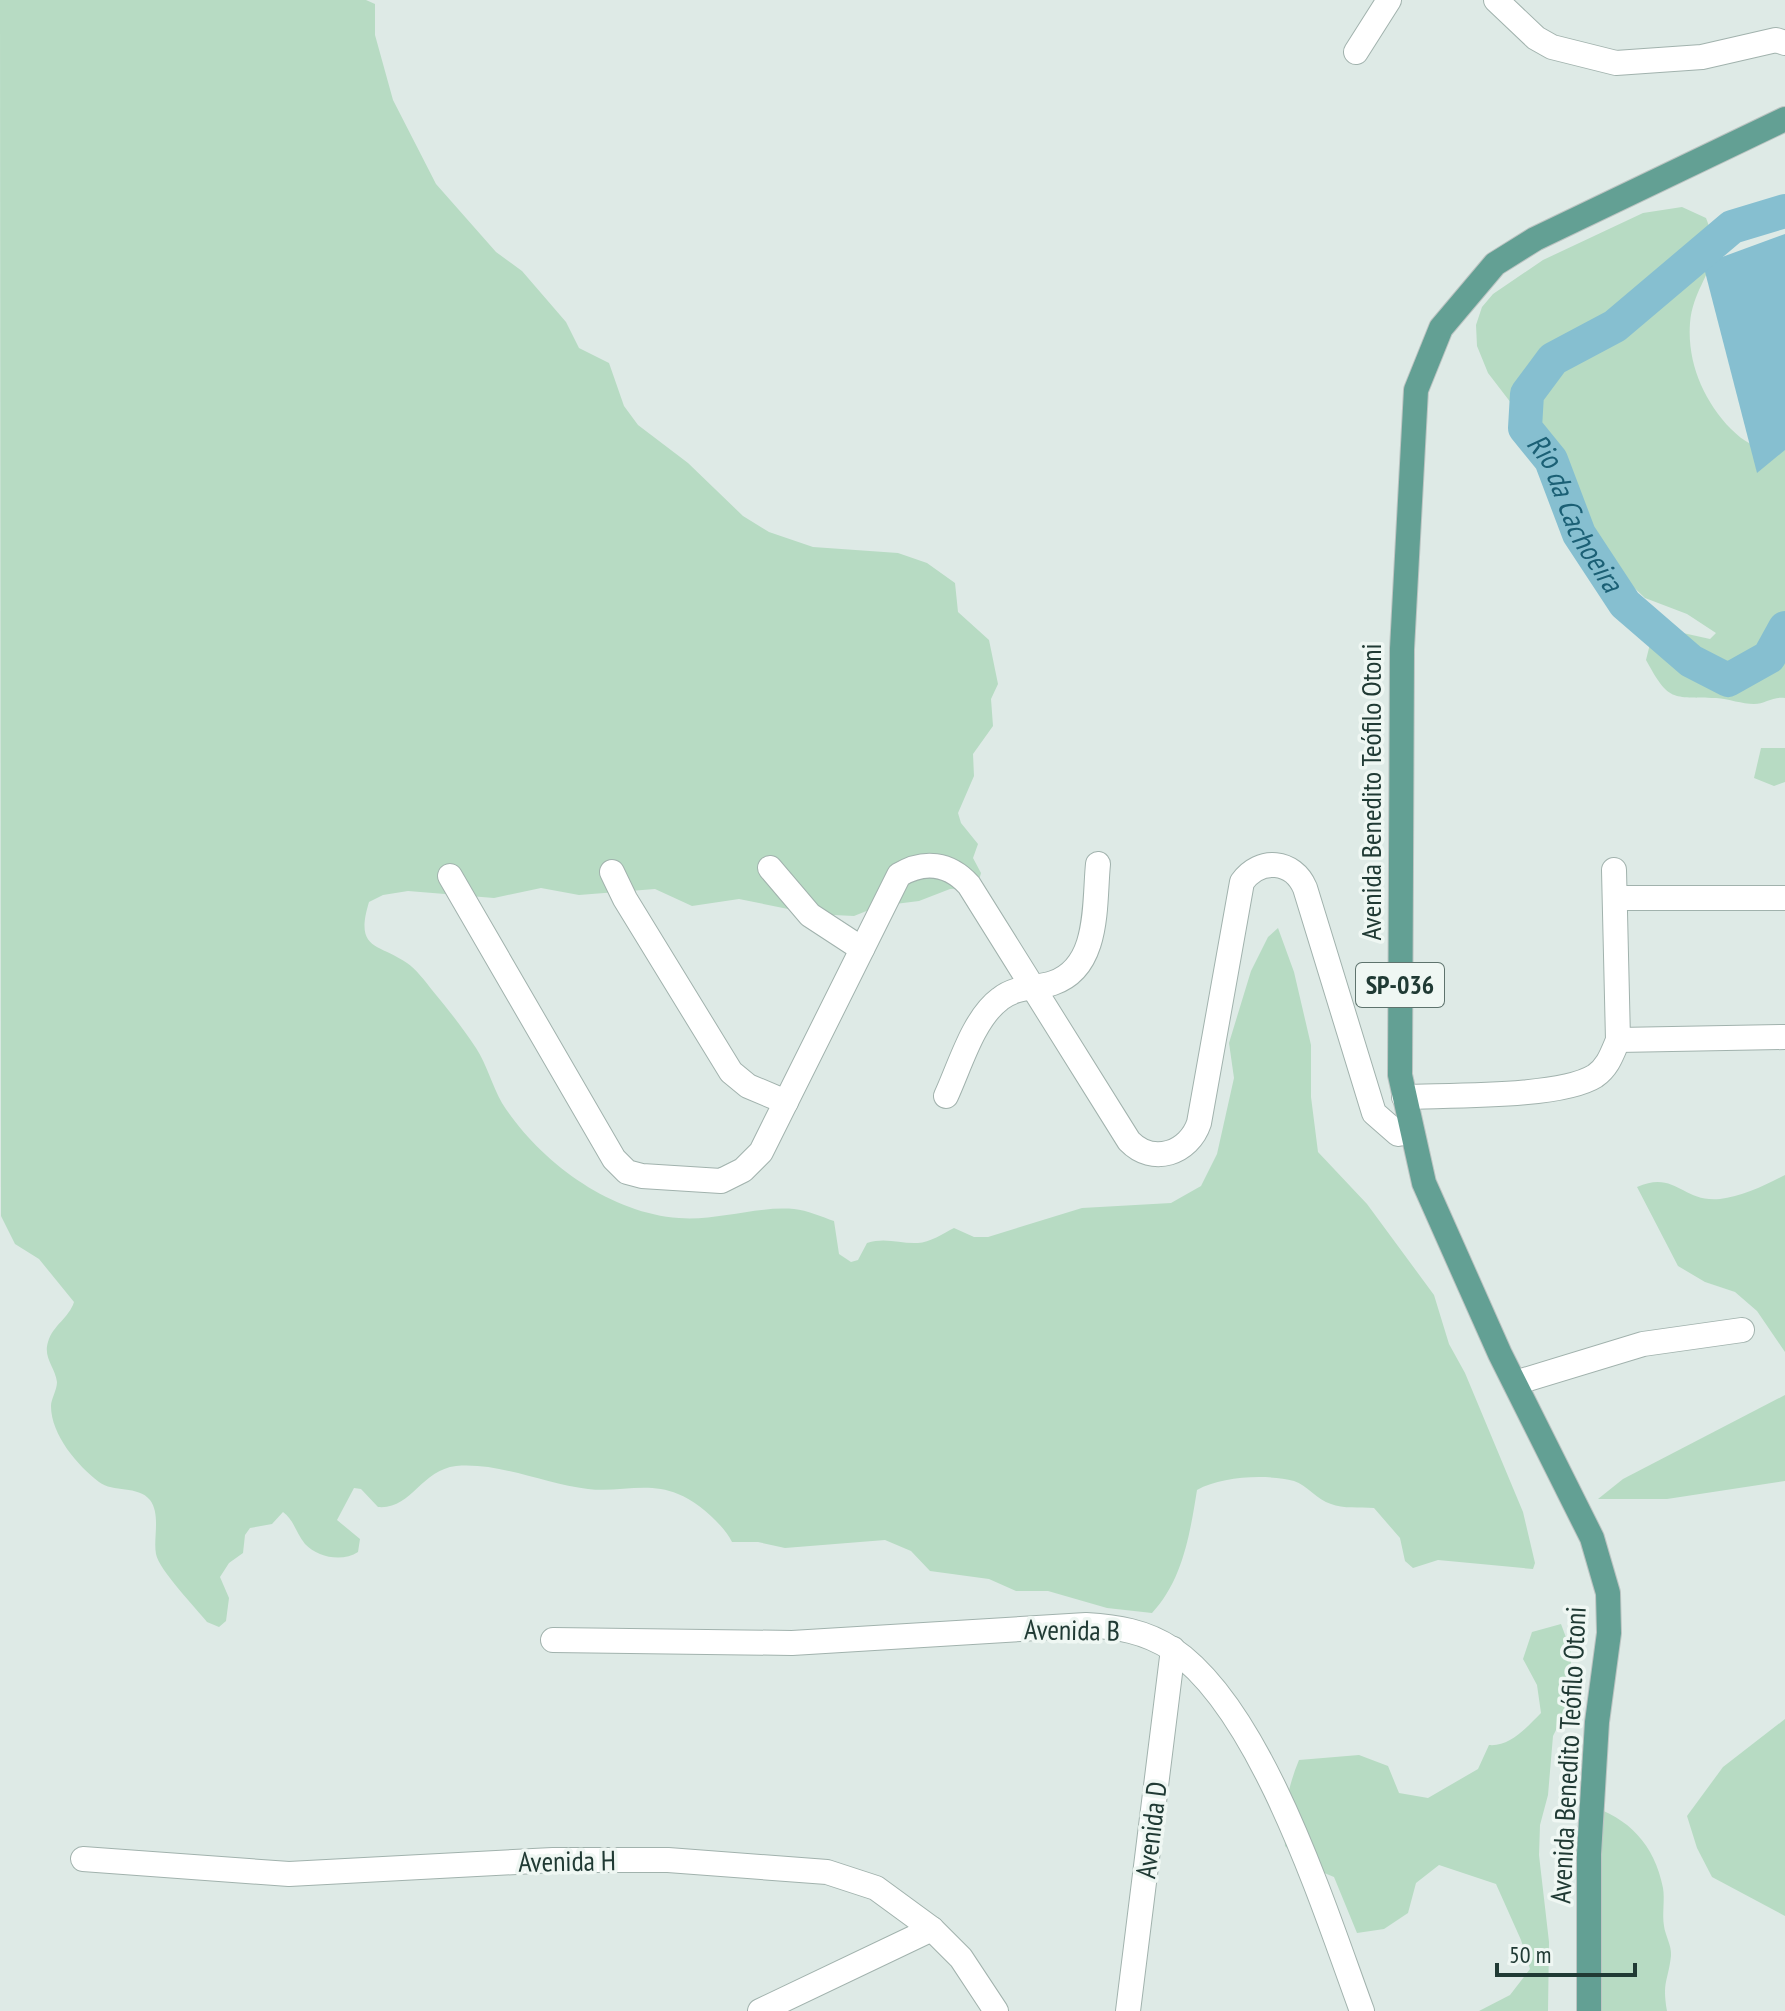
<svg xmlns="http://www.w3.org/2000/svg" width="1785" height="2011" viewBox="0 0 1785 2011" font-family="'PT Sans Narrow',sans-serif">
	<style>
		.green { fill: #b7dbc3 }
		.water { fill: #86bfd0 }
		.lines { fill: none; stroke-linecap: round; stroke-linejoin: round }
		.river { stroke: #86bfd0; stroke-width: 34 }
		.minor-casing { stroke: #a1b2ad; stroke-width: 26 }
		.major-casing { stroke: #bcc4c2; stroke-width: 26 }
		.minor { stroke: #fff; stroke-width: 24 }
		.major { stroke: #63a094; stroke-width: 24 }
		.labels { text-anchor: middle; stroke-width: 7; stroke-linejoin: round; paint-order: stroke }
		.shield { fill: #eff7f3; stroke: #5e736d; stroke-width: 2 }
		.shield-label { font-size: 26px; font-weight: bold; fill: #203a34 }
		.street-label { font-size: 28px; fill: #203a34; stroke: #eff7f3 }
		.water-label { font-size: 30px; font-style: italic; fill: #1b6075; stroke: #eff7f3 }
	</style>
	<rect width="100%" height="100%" fill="#deeae6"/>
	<g class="green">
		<path d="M0,0h366l9,4v31l18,65 43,84 60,68 26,19 44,51 13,26 30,15 15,43 14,19 50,38 55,53 26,16 44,15 85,6 29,10 28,20 3,29 31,28 9,44 -7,15 2,27 -20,28 1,22 -16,37 3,10 17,21 -5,14 8,15 -4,14 -27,2 -31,12 -40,5 -25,10 -41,-2 -74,-15 -47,7 -37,-17 -76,6 -38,-7 -47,10 -86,-7 -25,4 -14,7c-15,49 10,41 38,61 9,6 18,18 25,27 15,18 31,38 44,58 11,17 16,37 26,55 37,58 107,110 177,115 38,3 77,-12 115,-9 13,1 28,8 40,12l5,33 12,8 7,-2 9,-17c19,-6 33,1 51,0 11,0 26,-10 36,-15l20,9h14l94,-29 89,-5 30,-17 16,-32 17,-76 -5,-35 22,-72 17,-34 10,-9 16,44 17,73v52l7,55 49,52 67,91 15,49 16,29 58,139 12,51 -2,6 -95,-9 -25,8 -8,-7 -5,-23 -26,-30c-14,-1 -31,1 -43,-4 -14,-4 -24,-19 -37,-23 -27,-7 -72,-5 -97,9 -7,43 -14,90 -45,123l-45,-5 -59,-17h-32l-27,-12 -59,-8 -19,-20 -26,-11 -100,8 -27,-6h-26c-9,-18 -35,-41 -54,-48 -31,-13 -59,-1 -90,-5 -43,-5 -89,-27 -132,-23 -35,4 -45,44 -78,41l-17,-18 -7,-1 -17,32 23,19 -2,13c-15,10 -40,6 -53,-8 -9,-11 -11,-24 -22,-32l-11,12 -22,4 -5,7 -2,18 -14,10 -9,14 9,21 -3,23 -7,6 -12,-5c-11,-14 -48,-52 -51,-68 -3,-16 5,-39 -6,-54 -12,-15 -37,-7 -51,-18 -21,-16 -48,-47 -48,-76 0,-7 6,-16 6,-24 -2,-15 -14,-24 -9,-40 5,-17 21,-24 26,-40l-35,-43 -24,-15 -14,-28z"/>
		<path d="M1682,207l24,11c20,50 -12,61 -16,105 -3,40 14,78 41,106 16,16 31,23 54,19v250c-12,-2 -20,6 -31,6 -12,0 -25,-5 -38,-6 -45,-1 -47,4 -70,-38l5,-20 23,-9 36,8 6,-6 -29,-19 -42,-16 -58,-55 -31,-48 -28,-70 -40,-52 -11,-27 -1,-21 6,-18 11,-13 50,-34 100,-47z"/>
		<path d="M1761,748h24v34l-11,4 -20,-8z"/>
		<path d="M1785,1175v177l-28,-41 -22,-19 -30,-10 -27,-16 -41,-79c39,-17 45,16 83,12 21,-2 46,-14 65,-24z"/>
		<path d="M1785,1395v86l-118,18h-69l25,-20z"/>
		<path d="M1561,1624l10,27v30l-5,29 -13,26 -5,59 -8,30 -1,30 10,87 -1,69h-69l31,-16 20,-26 -9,-29 -25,-56 -57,-19 -23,18 -8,30 -24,16 -27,4 -23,-56 -29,-12 -20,-19c-2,-32 2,-57 14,-86l60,-5 29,11 11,27 29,5 50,-29 11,-24c21,2 39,-19 52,-32l-4,-28 -14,-26 9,-27z"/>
		<path d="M1785,1719v197l-73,-39 -15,-29 -10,-32 36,-49z"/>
		<path d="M1588,1805c41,13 66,39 75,83 2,12 -1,25 1,38 1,9 8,20 7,30 -3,26 -9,25 -4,55h-90z"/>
	</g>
	<path class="water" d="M1785,234v216l-28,23 -54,-209z"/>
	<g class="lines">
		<path class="river" id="s1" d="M1785,211l-53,16 -117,99 -62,33 -26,35 -2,34 26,32 28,74 46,70 66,57 37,19 41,-23 16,-29"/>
		<defs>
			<g id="minor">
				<path d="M1496,0l40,38 16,9 64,16 86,-6 74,-17 9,3"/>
				<path d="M1356,52l33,-52"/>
				<path d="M770,868l40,47 52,34"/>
				<path d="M612,872l13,27 106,173 17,14 38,16"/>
				<path d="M450,876l164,283 13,13 15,4 79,5 22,-11 18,-18 138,-277c25,-15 50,-12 70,10l160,256c24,25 60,12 70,-18l43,-241c18,-25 51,-22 63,6l69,225 24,21 12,-2"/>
				<path d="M1615,898h170"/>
				<path d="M1618,1040l167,-3"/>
				<path d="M946,1096c14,-30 27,-77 54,-97 16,-13 35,-10 53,-16 47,-16 41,-79 45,-119"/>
				<path d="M1404,1097c44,-2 156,1 191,-21 13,-9 17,-22 23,-36l-4,-170"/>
				<path d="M1515,1383l128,-39 99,-14"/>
				<path d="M553,1640l239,3 294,-18c31,2 59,6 86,24 90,60 153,262 190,362"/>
				<path d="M83,1859l206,15 264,-14h115l159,12 49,16 56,41 29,29 35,53"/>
				<path d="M760,2011l172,-82"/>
				<path d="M1128,2011l45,-362"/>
			</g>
			<path id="major" d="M1589,2011v-157l8,-132 12,-89 -1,-40 -16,-55 -92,-184 -76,-171 -24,-108 2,-426 14,-259 25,-62 54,-64 40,-25 250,-120"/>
		</defs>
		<use href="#minor" class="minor-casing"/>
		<use href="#major" class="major-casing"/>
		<use href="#minor" class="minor"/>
		<use href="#major" class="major"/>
	</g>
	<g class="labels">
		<rect class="shield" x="1356" y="963" width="88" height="44" rx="6"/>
		<g class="shield-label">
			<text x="1400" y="994">SP-036</text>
		</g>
		<g class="street-label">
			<text transform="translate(1371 792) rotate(-90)" y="10">Avenida Benedito Teófilo Otoni</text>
			<text transform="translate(1072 1630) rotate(1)" y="10">Avenida B</text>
			<text transform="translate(1568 1755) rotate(-87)" y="10">Avenida Benedito Teófilo Otoni</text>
			<text transform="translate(1151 1830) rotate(-83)" y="10">Avenida D</text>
			<text transform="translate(567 1861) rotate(-1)" y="10">Avenida H</text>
		</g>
		<g class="water-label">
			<text dy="10" stroke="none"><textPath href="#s1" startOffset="456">Rio da Cachoeira</textPath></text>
		</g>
	</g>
	<path d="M1497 1963v12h138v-12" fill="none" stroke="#203a34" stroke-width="4"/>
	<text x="1509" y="1963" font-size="24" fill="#203a34" stroke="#eff7f3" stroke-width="6" paint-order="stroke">50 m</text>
</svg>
